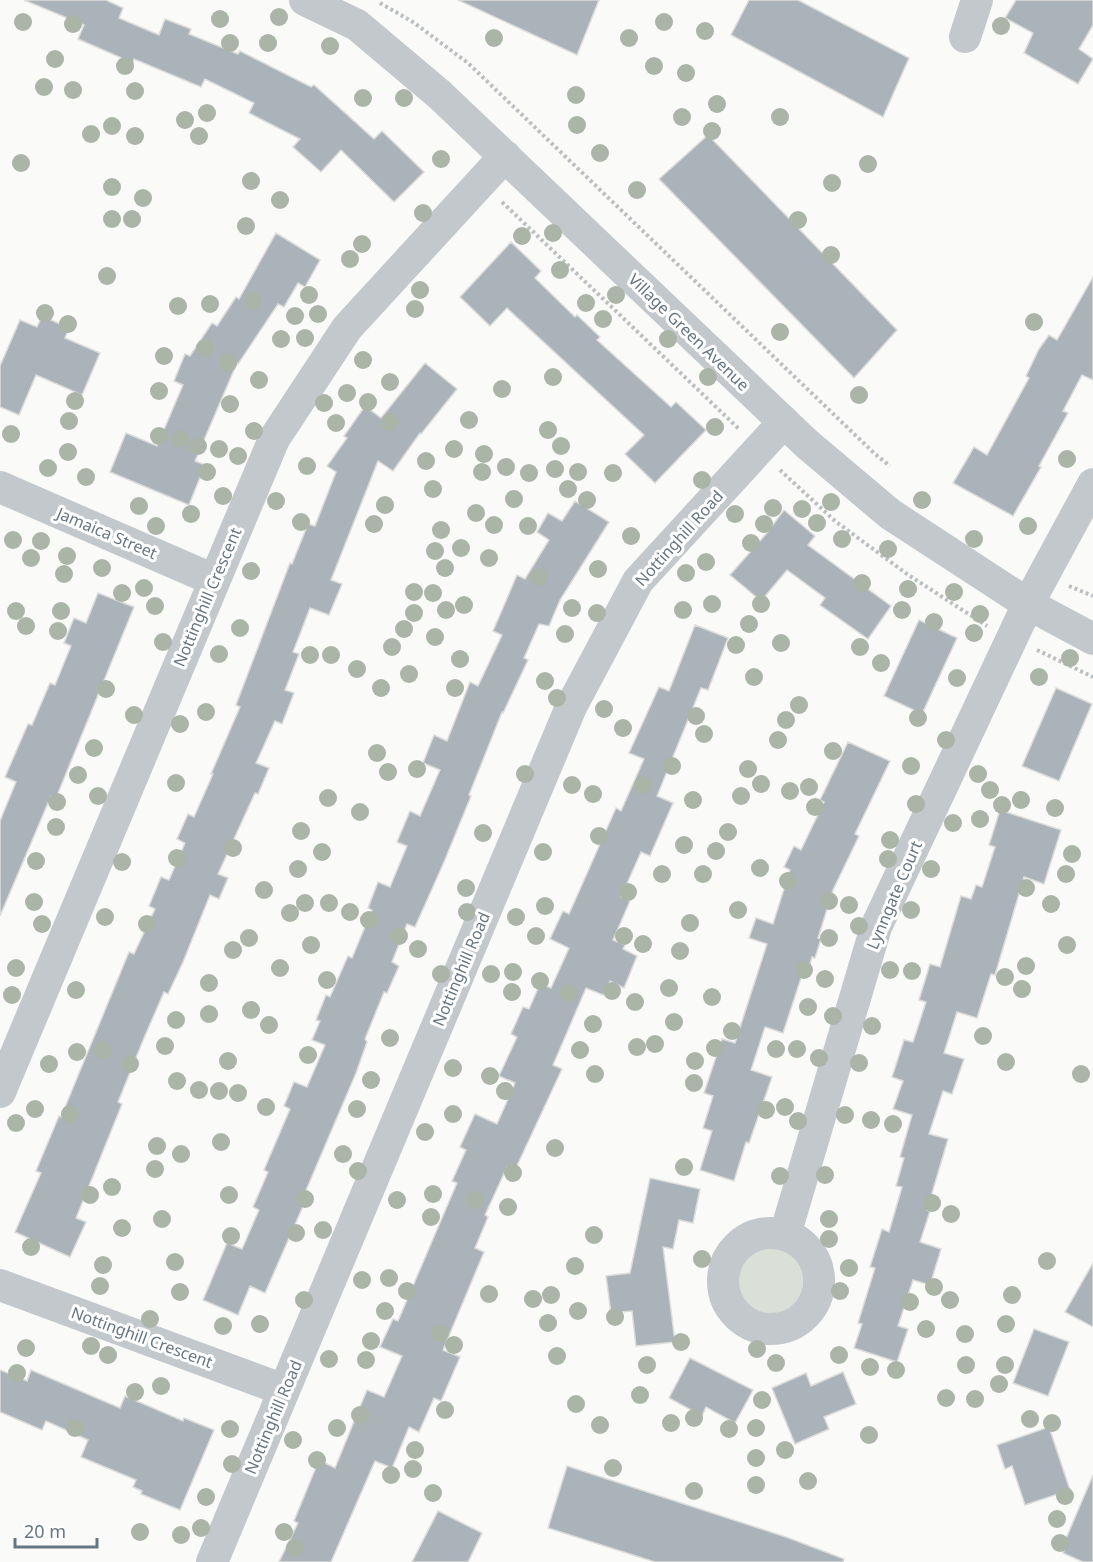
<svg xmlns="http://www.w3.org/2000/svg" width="1093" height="1562" viewBox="0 0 1093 1562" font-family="'Noto Sans',sans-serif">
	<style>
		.green { fill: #dadfd7 }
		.building { fill: #aab3b9; stroke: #dcdcda; stroke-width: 1.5 }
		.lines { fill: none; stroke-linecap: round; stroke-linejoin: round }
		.path { stroke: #bbbfc2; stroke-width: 4; stroke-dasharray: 3 3; stroke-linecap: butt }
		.minor { stroke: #c3c8cc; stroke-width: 32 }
		.tree { fill: #aab4a7 }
		.labels { text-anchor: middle; stroke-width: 6; stroke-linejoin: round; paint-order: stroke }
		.street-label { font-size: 16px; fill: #657683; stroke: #fff }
	</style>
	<rect width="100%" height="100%" fill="#fafaf8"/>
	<circle class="green" cx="770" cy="1281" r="33"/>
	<g class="building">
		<path d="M24,0h82l17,8 -4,10 40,17 6,-16 26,10 -2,5 49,20 2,-3 71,36 3,-2 60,54 8,-8 42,41 -30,30 -53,-52 -20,22 -28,-25 7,-8 -51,-26 5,-10 -49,-24 -4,8 -67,-28 -1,4 -55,-24 6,-14z"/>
		<path d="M458,0h141l-22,55z"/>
		<path d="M749,0h49l111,58 -26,59 -152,-82z"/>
		<path d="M1016,0h77v25l-14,24 14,10 -15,25 -54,-31 9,-20 -28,-15z"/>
		<path d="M708,135l189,195 -43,48 -195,-199z"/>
		<path d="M276,233l44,27 -15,27 -7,-4 -14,24 -6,-3 -40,60 -1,-1 -42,98 10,4 -16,40 -79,-33 16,-39 31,13 26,-61 -9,-4 11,-27 5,2 22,-33 5,3 19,-29 3,2z"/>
		<path d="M511,242l30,29 -6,7 40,39 2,-2 23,22 -3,3 74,67 5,-5 30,28 -51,53 -30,-29 19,-19 -137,-127 -17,18 -30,-29z"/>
		<path d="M1093,277v103l-11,-5 -19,36 5,2 -29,53 2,1 -28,49 -60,-33 21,-36 13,8 42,-77 -3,-2 13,-27 10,-14 8,5z"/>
		<path d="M42,316l27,12 -4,10 35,15 -18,42 -46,-20 -17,40 -19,-8v-41l20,-46 17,7z"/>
		<path d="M425,363l32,26 -36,45 -1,-1 -27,38 -15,-10 -47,119 11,4 -13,31 -19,-7 -17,44 6,2 -14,36 9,3 -12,31 -7,-3 -19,42 13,5 -11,26 -3,-1 -37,81 10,4 -9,21 -9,-4 -27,67 -15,32 -4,-2 -20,46 -26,64 4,2 -46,114 10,4 -16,35 -55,-25 26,-59 -5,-2 23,-55 2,1 68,-165 5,2 21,-45 -6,-3 12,-29 8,3 16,-37 -8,-4 11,-25 6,3 19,-43h-2l29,-67 -4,-2 54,-142 2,1 16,-40 7,2 21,-54 -9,-6 20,-28 -3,-2 21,-30 16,12z"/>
		<path d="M575,501l34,21 -49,78 -11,26 -10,-2 -15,34 4,2 -25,53 -1,-1 -33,83 2,1 -27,66 -29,65 -8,-3 -15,38 7,4 -12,27 -3,-1 -19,47 2,3 -11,31 -52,122 3,2 -42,96 -15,-7 -12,29 -35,-15 24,-57 15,6 17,-39 -6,-3 15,-35 -4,-2 26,-61 -6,-3 10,-24 13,5 18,-42 -13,-5 8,-19 -4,-1 10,-25 4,2 18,-41 4,2 20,-48 -4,-2 10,-26 12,5 17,-41 -10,-4 13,-31 10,5 20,-46 -17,-7 11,-28 13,6 23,-59 8,4 24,-51 -9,-4 24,-56 8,4 24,-39 -12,-8 11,-19 14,8z"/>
		<path d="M784,510l31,26 -7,9 83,61 -23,33 -48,-34 5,-7 -38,-28 -26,31 -31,-26 36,-41z"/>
		<path d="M98,593l36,14 -78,191 -5,-2 -51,120v-95l16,-39 -11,-5 23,-53 4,1 18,-42 5,2 16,-39 -7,-3 10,-25 12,5z"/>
		<path d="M919,620l38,18 -35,76 -38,-18z"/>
		<path d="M695,625l33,13 -20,52 -7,-2 -44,108 16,7 -23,53 -9,-4 -20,45 9,4 -17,39 12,5 -2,4 14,7 -13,32 -14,-7 -7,14 -17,-7 -33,77 9,4 -47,101 -8,-3 -22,48 3,2 -13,31 9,4 -41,98 17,7 -19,44 -7,-3 -15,34 -10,-5 -17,41 -17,-7 -44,101h-52l19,-39 -4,-2 25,-61 16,8 32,-78 17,7 18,-41 -22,-9 13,-28 5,2 59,-138 -5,-2 14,-31 -6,-3 15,-33 22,10 18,-41 -16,-7 18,-39 -6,-3 12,-27 6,2 11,-25 11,4 18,-40 -19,-9 13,-28 6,3 47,-106 5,3 23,-52 -15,-6 30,-66 10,4z"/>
		<path d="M1056,688l36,16 -33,77 -37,-15z"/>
		<path d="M848,742l42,19 -35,73 4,2 -26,54 -15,48 3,1 -6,19 -3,-1 -2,7 -4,-1 -23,70 -18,-6 -14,43 21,7 -23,66 -3,-1 -12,39 -34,-11 12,-39 -9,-3 10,-32 -9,-3 18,-54 13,4 32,-99 -18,-6 7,-20 17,6 17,-54 -6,-3 10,-21 7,4 23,-48 -4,-2z"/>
		<path d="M1000,810l61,20 -17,54 -20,-7 -29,98 -4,-1 -14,44 -20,-6 -13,41 20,6 -12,35 -9,-3 -14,43 19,5 -21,71 3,1 -10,31 21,7 -11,36 -17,-5 -15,46 10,3 -11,33 -43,-14 8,-24 -4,-1 17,-55 -5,-1 12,-38 7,3 13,-45 -6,-1 8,-28 -4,-1 12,-42 -19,-6 10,-28 -11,-4 12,-37 9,2 13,-40 -7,-2 11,-36 10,3 21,-71 10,3 5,-14 6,2 13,-40 -6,-2z"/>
		<path d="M650,1178l50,11 -7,34 -14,-3 -6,29 -10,-2 12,95 -39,4 -4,-35 -21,2 -5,-37 24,-3z"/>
		<path d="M1093,1263v64l-28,-15z"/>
		<path d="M1034,1329l35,13 -21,54 -35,-13z"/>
		<path d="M690,1358l63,32 -18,33 -29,-16 -4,9 -33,-18z"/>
		<path d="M0,1370l27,11 4,-11 89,38 5,-12 58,25 1,-3 30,12 -34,80 -39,-16 1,-3 -9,-4 3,-7 -55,-23 7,-17 -42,-19 -4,9 -42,-18z"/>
		<path d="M843,1372l13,32 -32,13 5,12 -34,15 -23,-56 34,-15 5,13z"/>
		<path d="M1049,1427l21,63 -45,15 -13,-39 -7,3 -8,-24z"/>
		<path d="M567,1466l219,71 58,22 -1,3h-188l-107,-34z"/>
		<path d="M1093,1475v87h-10l-20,-9 5,-11 -3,-1z"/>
		<path d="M438,1511l44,22 -14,29h-56z"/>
	</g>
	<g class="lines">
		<g class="path">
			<path d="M380,3l33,19 55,41 407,391 15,12"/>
			<path d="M502,202l237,227"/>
			<path d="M780,470l55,51 72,53 80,52"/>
			<path d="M1069,586l24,10"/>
			<path d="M1037,650l56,27"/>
		</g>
		<g class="minor">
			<path d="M305,0l52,25 83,70 367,349 83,70 138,90 65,35"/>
			<path d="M965,37l12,-37"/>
			<path d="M0,487l214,93"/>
			<path d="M0,1092l274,-653 73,-111 158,-172"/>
			<circle cx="771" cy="1281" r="48"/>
			<path d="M785,1235l91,-308 152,-323 65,-120"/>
			<path d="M0,1285l284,105"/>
			<path d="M212,1562l359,-855 67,-126 146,-159"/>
		</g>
	</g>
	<g class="tree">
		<circle cx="279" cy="17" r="9"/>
		<circle cx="220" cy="19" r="9"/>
		<circle cx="23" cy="22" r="9"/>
		<circle cx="664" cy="22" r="9"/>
		<circle cx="73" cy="24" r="9"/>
		<circle cx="1001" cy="26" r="9"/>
		<circle cx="705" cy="31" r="9"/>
		<circle cx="494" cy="38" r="9"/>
		<circle cx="629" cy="38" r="9"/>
		<circle cx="230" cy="43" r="9"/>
		<circle cx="268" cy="43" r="9"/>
		<circle cx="330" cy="46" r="9"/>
		<circle cx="55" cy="59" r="9"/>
		<circle cx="125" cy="66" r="9"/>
		<circle cx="654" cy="66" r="9"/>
		<circle cx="686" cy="73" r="9"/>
		<circle cx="44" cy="87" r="9"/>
		<circle cx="73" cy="90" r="9"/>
		<circle cx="135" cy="91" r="9"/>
		<circle cx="576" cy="95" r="9"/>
		<circle cx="363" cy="98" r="9"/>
		<circle cx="404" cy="98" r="9"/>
		<circle cx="717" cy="104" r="9"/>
		<circle cx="207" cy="113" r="9"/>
		<circle cx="682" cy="117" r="9"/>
		<circle cx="780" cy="117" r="9"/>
		<circle cx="185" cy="120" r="9"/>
		<circle cx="577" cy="125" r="9"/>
		<circle cx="112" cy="126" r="9"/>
		<circle cx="712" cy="131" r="9"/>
		<circle cx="91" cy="134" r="9"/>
		<circle cx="135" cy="136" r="9"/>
		<circle cx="199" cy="136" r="9"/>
		<circle cx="600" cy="153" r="9"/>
		<circle cx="441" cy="159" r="9"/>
		<circle cx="21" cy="163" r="9"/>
		<circle cx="868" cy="164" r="9"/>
		<circle cx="251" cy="181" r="9"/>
		<circle cx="832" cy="183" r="9"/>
		<circle cx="112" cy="187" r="9"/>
		<circle cx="637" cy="190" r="9"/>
		<circle cx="143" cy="198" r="9"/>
		<circle cx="280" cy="200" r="9"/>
		<circle cx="423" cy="213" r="9"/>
		<circle cx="112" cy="219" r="9"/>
		<circle cx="132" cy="219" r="9"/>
		<circle cx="798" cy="220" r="9"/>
		<circle cx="246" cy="226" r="9"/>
		<circle cx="553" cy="233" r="9"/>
		<circle cx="522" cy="236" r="9"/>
		<circle cx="362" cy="244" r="9"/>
		<circle cx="831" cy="255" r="9"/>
		<circle cx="350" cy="259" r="9"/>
		<circle cx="560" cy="270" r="9"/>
		<circle cx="107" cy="276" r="9"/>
		<circle cx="420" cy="290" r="9"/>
		<circle cx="309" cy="295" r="9"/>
		<circle cx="616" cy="295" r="9"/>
		<circle cx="253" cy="301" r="9"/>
		<circle cx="586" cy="303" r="9"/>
		<circle cx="210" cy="304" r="9"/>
		<circle cx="178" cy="306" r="9"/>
		<circle cx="415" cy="309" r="9"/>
		<circle cx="45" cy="313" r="9"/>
		<circle cx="318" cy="314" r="9"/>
		<circle cx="295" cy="316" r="9"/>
		<circle cx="603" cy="319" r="9"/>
		<circle cx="1034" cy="322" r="9"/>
		<circle cx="68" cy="324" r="9"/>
		<circle cx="780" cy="332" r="9"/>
		<circle cx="305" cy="338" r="9"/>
		<circle cx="281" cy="339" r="9"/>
		<circle cx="668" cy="339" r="9"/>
		<circle cx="205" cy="348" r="9"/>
		<circle cx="164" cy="356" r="9"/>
		<circle cx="363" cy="360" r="9"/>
		<circle cx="228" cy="363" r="9"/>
		<circle cx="553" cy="377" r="9"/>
		<circle cx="708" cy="377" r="9"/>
		<circle cx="259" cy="380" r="9"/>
		<circle cx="390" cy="382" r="9"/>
		<circle cx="502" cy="389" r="9"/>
		<circle cx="159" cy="391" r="9"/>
		<circle cx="347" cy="393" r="9"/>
		<circle cx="859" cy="395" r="9"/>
		<circle cx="75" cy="401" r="9"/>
		<circle cx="368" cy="402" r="9"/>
		<circle cx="324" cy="403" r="9"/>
		<circle cx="230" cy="404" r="9"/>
		<circle cx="469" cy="420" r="9"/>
		<circle cx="69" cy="421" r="9"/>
		<circle cx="390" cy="422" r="9"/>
		<circle cx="336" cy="423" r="9"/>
		<circle cx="715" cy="427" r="9"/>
		<circle cx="548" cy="430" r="9"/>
		<circle cx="254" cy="431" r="9"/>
		<circle cx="11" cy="434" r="9"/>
		<circle cx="159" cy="436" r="9"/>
		<circle cx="180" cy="439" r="9"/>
		<circle cx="198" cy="446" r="9"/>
		<circle cx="561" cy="446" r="9"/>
		<circle cx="219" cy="449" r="9"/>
		<circle cx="454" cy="449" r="9"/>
		<circle cx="68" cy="452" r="9"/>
		<circle cx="484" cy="454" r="9"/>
		<circle cx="238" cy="456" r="9"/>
		<circle cx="1067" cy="459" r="9"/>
		<circle cx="426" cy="461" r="9"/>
		<circle cx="307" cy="466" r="9"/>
		<circle cx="506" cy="467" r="9"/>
		<circle cx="48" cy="468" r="9"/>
		<circle cx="555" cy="469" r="9"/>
		<circle cx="207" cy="472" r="9"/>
		<circle cx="482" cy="472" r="9"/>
		<circle cx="578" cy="472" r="9"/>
		<circle cx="529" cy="473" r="9"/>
		<circle cx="613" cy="473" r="9"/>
		<circle cx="86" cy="477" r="9"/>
		<circle cx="702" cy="480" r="9"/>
		<circle cx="433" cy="489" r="9"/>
		<circle cx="568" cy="489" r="9"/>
		<circle cx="223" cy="496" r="9"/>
		<circle cx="514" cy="499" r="9"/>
		<circle cx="587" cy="500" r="9"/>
		<circle cx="922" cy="500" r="9"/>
		<circle cx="276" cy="501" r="9"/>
		<circle cx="831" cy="502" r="9"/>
		<circle cx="385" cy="505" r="9"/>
		<circle cx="139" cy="506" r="9"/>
		<circle cx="773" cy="508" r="9"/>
		<circle cx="802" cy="509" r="9"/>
		<circle cx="476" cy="513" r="9"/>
		<circle cx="191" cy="514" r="9"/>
		<circle cx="735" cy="514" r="9"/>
		<circle cx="301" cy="522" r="9"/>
		<circle cx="817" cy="523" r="9"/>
		<circle cx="374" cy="524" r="9"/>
		<circle cx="764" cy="524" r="9"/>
		<circle cx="494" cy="525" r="9"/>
		<circle cx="156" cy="526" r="9"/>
		<circle cx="528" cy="526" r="9"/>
		<circle cx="1028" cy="526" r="9"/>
		<circle cx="441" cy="530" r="9"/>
		<circle cx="631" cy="536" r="9"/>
		<circle cx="842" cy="539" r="9"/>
		<circle cx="974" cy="539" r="9"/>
		<circle cx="13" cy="540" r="9"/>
		<circle cx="41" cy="541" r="9"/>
		<circle cx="751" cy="543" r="9"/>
		<circle cx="461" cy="548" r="9"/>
		<circle cx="888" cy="549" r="9"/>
		<circle cx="435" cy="551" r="9"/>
		<circle cx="67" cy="556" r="9"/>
		<circle cx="31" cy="558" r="9"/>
		<circle cx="489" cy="558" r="9"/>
		<circle cx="706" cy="562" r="9"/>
		<circle cx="102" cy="568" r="9"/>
		<circle cx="445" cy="568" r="9"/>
		<circle cx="598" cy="569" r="9"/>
		<circle cx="251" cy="571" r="9"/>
		<circle cx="686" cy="573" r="9"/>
		<circle cx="64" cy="574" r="9"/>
		<circle cx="539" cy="577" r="9"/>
		<circle cx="862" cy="583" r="9"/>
		<circle cx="144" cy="588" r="9"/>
		<circle cx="908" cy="589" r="9"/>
		<circle cx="414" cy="592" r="9"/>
		<circle cx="954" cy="592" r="9"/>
		<circle cx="122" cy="593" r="9"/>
		<circle cx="433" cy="593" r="9"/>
		<circle cx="712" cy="604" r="9"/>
		<circle cx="761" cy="604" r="9"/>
		<circle cx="464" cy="605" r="9"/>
		<circle cx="155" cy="606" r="9"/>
		<circle cx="572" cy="608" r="9"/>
		<circle cx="446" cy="610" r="9"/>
		<circle cx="683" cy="610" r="9"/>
		<circle cx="902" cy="610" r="9"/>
		<circle cx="16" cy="611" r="9"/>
		<circle cx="61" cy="611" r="9"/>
		<circle cx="414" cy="613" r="9"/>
		<circle cx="597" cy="613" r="9"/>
		<circle cx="980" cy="614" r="9"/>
		<circle cx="934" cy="622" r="9"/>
		<circle cx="749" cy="624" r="9"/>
		<circle cx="26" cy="626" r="9"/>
		<circle cx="240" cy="628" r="9"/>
		<circle cx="404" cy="629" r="9"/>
		<circle cx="58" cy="631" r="9"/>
		<circle cx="974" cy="633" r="9"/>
		<circle cx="565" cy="634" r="9"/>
		<circle cx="435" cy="637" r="9"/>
		<circle cx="163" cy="642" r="9"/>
		<circle cx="781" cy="643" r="9"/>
		<circle cx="736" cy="645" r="9"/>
		<circle cx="392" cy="647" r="9"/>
		<circle cx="860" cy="647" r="9"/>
		<circle cx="219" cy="654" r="9"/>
		<circle cx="310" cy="655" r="9"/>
		<circle cx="331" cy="655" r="9"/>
		<circle cx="1070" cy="658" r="9"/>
		<circle cx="460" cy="659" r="9"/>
		<circle cx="881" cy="663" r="9"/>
		<circle cx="357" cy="669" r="9"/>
		<circle cx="409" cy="674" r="9"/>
		<circle cx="754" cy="677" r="9"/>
		<circle cx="1039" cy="677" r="9"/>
		<circle cx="957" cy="678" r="9"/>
		<circle cx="545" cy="681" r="9"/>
		<circle cx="381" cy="688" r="9"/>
		<circle cx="455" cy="688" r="9"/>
		<circle cx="106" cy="689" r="9"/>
		<circle cx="557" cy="698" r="9"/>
		<circle cx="799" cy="705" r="9"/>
		<circle cx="604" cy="709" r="9"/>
		<circle cx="206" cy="712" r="9"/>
		<circle cx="134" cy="715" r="9"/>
		<circle cx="696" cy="716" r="9"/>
		<circle cx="918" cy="718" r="9"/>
		<circle cx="786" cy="720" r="9"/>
		<circle cx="180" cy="724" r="9"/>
		<circle cx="623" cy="728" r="9"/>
		<circle cx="704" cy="734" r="9"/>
		<circle cx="778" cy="740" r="9"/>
		<circle cx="946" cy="740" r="9"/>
		<circle cx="94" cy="748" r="9"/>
		<circle cx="833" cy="751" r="9"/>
		<circle cx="377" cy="753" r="9"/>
		<circle cx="672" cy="766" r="9"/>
		<circle cx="911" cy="766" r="9"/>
		<circle cx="417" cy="769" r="9"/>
		<circle cx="748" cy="769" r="9"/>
		<circle cx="388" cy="772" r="9"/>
		<circle cx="525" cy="774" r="9"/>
		<circle cx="978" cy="774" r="9"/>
		<circle cx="78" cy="775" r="9"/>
		<circle cx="176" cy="783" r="9"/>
		<circle cx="761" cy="784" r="9"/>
		<circle cx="572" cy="785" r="9"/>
		<circle cx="643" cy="785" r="9"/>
		<circle cx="809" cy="787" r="9"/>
		<circle cx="990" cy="790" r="9"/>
		<circle cx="790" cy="791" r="9"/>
		<circle cx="593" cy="794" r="9"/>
		<circle cx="98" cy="796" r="9"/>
		<circle cx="741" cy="796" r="9"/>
		<circle cx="328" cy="798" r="9"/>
		<circle cx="693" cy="800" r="9"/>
		<circle cx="1021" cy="800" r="9"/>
		<circle cx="57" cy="802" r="9"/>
		<circle cx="916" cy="804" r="9"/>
		<circle cx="1002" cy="805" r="9"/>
		<circle cx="815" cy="807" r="9"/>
		<circle cx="1055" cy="808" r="9"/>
		<circle cx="360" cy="812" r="9"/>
		<circle cx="980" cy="819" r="9"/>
		<circle cx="953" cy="823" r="9"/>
		<circle cx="56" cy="827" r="9"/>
		<circle cx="301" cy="831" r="9"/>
		<circle cx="728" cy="832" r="9"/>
		<circle cx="483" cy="833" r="9"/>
		<circle cx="599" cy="836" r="9"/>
		<circle cx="890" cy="840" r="9"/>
		<circle cx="684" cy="845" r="9"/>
		<circle cx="233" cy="848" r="9"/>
		<circle cx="716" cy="851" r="9"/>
		<circle cx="322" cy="852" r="9"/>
		<circle cx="543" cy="852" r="9"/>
		<circle cx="1072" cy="854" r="9"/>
		<circle cx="177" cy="858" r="9"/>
		<circle cx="888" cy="859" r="9"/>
		<circle cx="36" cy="861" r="9"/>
		<circle cx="122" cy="862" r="9"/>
		<circle cx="760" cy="868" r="9"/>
		<circle cx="298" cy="869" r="9"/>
		<circle cx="931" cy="869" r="9"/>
		<circle cx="662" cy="874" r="9"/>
		<circle cx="703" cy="874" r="9"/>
		<circle cx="1066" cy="874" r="9"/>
		<circle cx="788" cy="881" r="9"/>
		<circle cx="466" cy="888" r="9"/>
		<circle cx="1026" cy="888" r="9"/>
		<circle cx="264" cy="890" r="9"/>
		<circle cx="628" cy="892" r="9"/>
		<circle cx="829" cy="901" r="9"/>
		<circle cx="34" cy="902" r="9"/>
		<circle cx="305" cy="903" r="9"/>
		<circle cx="329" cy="903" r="9"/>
		<circle cx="1051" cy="904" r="9"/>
		<circle cx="849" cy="905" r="9"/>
		<circle cx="545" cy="906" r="9"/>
		<circle cx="738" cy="910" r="9"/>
		<circle cx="911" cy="910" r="9"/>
		<circle cx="350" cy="912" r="9"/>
		<circle cx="467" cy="912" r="9"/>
		<circle cx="290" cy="913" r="9"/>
		<circle cx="105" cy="917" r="9"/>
		<circle cx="516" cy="917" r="9"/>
		<circle cx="369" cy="920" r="9"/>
		<circle cx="690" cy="923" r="9"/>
		<circle cx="42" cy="924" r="9"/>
		<circle cx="147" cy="924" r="9"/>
		<circle cx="859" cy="926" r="9"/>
		<circle cx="399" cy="936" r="9"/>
		<circle cx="536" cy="936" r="9"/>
		<circle cx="624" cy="936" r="9"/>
		<circle cx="249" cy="938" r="9"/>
		<circle cx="829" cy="938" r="9"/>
		<circle cx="643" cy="944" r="9"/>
		<circle cx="311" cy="945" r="9"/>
		<circle cx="1067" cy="945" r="9"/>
		<circle cx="418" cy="949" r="9"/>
		<circle cx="233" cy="950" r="9"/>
		<circle cx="680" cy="951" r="9"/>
		<circle cx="1026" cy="966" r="9"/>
		<circle cx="16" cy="968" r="9"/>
		<circle cx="280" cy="968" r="9"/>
		<circle cx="804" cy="970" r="9"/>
		<circle cx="890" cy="970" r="9"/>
		<circle cx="912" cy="971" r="9"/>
		<circle cx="513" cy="972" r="9"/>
		<circle cx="441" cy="974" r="9"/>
		<circle cx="491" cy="974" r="9"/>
		<circle cx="1005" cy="977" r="9"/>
		<circle cx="825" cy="979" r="9"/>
		<circle cx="327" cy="980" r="9"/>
		<circle cx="540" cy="981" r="9"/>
		<circle cx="209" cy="983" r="9"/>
		<circle cx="669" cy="988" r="9"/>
		<circle cx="1022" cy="989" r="9"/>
		<circle cx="76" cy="990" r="9"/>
		<circle cx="612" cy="991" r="9"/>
		<circle cx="512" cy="992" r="9"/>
		<circle cx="569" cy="993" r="9"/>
		<circle cx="12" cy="995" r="9"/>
		<circle cx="712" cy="997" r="9"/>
		<circle cx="635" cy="1002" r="9"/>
		<circle cx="808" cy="1007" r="9"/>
		<circle cx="251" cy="1010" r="9"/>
		<circle cx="209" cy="1014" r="9"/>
		<circle cx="833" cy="1016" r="9"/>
		<circle cx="176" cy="1020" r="9"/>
		<circle cx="674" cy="1022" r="9"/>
		<circle cx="593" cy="1024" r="9"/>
		<circle cx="269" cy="1025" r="9"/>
		<circle cx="872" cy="1026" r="9"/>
		<circle cx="732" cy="1031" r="9"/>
		<circle cx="983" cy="1036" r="9"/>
		<circle cx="390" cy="1038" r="9"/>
		<circle cx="655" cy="1044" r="9"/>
		<circle cx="165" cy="1046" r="9"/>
		<circle cx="637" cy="1047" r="9"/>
		<circle cx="715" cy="1048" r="9"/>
		<circle cx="776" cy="1049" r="9"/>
		<circle cx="797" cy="1049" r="9"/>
		<circle cx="103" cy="1050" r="9"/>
		<circle cx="580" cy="1050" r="9"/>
		<circle cx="77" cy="1052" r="9"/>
		<circle cx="308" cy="1055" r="9"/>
		<circle cx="819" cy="1058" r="9"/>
		<circle cx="228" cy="1061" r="9"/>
		<circle cx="695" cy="1061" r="9"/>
		<circle cx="1006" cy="1062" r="9"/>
		<circle cx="859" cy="1063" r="9"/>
		<circle cx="49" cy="1064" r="9"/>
		<circle cx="130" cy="1064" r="9"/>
		<circle cx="453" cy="1068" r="9"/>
		<circle cx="595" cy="1074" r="9"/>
		<circle cx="1081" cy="1074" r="9"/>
		<circle cx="490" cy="1076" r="9"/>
		<circle cx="371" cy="1080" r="9"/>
		<circle cx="177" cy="1081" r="9"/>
		<circle cx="694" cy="1083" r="9"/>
		<circle cx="199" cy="1090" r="9"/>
		<circle cx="219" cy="1091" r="9"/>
		<circle cx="505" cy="1091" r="9"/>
		<circle cx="238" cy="1093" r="9"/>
		<circle cx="266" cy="1107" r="9"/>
		<circle cx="785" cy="1107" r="9"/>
		<circle cx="35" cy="1109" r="9"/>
		<circle cx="357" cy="1109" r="9"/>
		<circle cx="766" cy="1110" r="9"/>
		<circle cx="70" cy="1114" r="9"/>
		<circle cx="453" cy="1114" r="9"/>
		<circle cx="845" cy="1115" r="9"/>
		<circle cx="871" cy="1120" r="9"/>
		<circle cx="798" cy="1121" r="9"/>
		<circle cx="16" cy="1123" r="9"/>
		<circle cx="893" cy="1124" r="9"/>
		<circle cx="425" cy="1132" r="9"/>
		<circle cx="221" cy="1142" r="9"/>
		<circle cx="157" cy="1146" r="9"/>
		<circle cx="555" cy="1148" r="9"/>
		<circle cx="181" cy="1154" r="9"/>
		<circle cx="343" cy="1154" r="9"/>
		<circle cx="684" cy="1167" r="9"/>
		<circle cx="155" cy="1169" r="9"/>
		<circle cx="358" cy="1171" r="9"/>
		<circle cx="513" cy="1173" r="9"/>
		<circle cx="825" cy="1175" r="9"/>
		<circle cx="780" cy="1176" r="9"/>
		<circle cx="112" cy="1187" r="9"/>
		<circle cx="433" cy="1194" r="9"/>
		<circle cx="90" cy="1195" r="9"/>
		<circle cx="229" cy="1195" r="9"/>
		<circle cx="305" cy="1199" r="9"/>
		<circle cx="397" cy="1200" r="9"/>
		<circle cx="475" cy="1200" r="9"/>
		<circle cx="932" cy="1203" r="9"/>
		<circle cx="508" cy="1207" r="9"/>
		<circle cx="951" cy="1214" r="9"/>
		<circle cx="431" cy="1217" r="9"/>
		<circle cx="162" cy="1219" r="9"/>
		<circle cx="829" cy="1219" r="9"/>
		<circle cx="122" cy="1228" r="9"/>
		<circle cx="323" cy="1230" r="9"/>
		<circle cx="296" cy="1233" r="9"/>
		<circle cx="594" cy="1235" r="9"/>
		<circle cx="231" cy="1236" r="9"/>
		<circle cx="829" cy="1239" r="9"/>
		<circle cx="31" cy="1247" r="9"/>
		<circle cx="702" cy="1259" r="9"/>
		<circle cx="1047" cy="1261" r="9"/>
		<circle cx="175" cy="1262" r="9"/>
		<circle cx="103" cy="1265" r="9"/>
		<circle cx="575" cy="1266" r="9"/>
		<circle cx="849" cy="1268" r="9"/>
		<circle cx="389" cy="1278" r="9"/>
		<circle cx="362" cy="1280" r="9"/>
		<circle cx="100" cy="1286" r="9"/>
		<circle cx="934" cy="1287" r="9"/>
		<circle cx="407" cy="1291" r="9"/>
		<circle cx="840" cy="1291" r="9"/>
		<circle cx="180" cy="1292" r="9"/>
		<circle cx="489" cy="1294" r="9"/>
		<circle cx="551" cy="1295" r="9"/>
		<circle cx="1012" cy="1295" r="9"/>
		<circle cx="533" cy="1299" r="9"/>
		<circle cx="304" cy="1300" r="9"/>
		<circle cx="950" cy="1300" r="9"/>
		<circle cx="910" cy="1302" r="9"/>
		<circle cx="385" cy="1311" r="9"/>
		<circle cx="578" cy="1311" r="9"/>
		<circle cx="615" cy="1317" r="9"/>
		<circle cx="150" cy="1319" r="9"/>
		<circle cx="548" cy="1323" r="9"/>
		<circle cx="260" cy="1324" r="9"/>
		<circle cx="1006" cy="1324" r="9"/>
		<circle cx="223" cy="1326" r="9"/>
		<circle cx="926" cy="1329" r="9"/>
		<circle cx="440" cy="1333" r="9"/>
		<circle cx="965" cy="1334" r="9"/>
		<circle cx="371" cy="1341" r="9"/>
		<circle cx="681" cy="1342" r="9"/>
		<circle cx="454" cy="1345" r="9"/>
		<circle cx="91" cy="1346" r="9"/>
		<circle cx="26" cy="1348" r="9"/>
		<circle cx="757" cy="1349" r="9"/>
		<circle cx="108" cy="1355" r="9"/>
		<circle cx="839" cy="1355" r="9"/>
		<circle cx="557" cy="1356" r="9"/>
		<circle cx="329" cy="1359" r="9"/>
		<circle cx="366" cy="1360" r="9"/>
		<circle cx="776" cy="1363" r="9"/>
		<circle cx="647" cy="1365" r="9"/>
		<circle cx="966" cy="1365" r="9"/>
		<circle cx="1005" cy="1365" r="9"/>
		<circle cx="870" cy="1367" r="9"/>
		<circle cx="896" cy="1370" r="9"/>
		<circle cx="17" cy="1373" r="9"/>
		<circle cx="999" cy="1384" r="9"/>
		<circle cx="161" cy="1386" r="9"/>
		<circle cx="135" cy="1392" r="9"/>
		<circle cx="640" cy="1395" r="9"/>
		<circle cx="946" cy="1398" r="9"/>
		<circle cx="975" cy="1399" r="9"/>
		<circle cx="762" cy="1400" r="9"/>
		<circle cx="576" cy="1404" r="9"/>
		<circle cx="445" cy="1410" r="9"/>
		<circle cx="360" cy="1415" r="9"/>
		<circle cx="694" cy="1418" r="9"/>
		<circle cx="1030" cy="1419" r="9"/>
		<circle cx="671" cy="1423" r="9"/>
		<circle cx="1052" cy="1423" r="9"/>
		<circle cx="600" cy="1425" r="9"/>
		<circle cx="75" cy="1428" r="9"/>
		<circle cx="337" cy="1428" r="9"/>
		<circle cx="756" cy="1428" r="9"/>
		<circle cx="230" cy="1429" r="9"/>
		<circle cx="729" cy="1429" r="9"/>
		<circle cx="869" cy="1435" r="9"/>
		<circle cx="293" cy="1440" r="9"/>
		<circle cx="415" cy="1450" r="9"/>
		<circle cx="785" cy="1450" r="9"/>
		<circle cx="756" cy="1458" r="9"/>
		<circle cx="317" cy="1460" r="9"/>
		<circle cx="232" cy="1464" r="9"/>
		<circle cx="613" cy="1468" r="9"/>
		<circle cx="413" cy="1469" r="9"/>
		<circle cx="391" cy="1475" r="9"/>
		<circle cx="808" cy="1481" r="9"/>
		<circle cx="756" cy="1485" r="9"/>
		<circle cx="694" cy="1491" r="9"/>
		<circle cx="433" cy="1493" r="9"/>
		<circle cx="1065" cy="1496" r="9"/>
		<circle cx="206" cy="1497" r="9"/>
		<circle cx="1057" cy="1519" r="9"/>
		<circle cx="201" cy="1528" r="9"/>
		<circle cx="140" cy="1532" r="9"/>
		<circle cx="284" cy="1532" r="9"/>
		<circle cx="181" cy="1535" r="9"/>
		<circle cx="1060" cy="1543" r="9"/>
		<circle cx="295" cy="1548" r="9"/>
	</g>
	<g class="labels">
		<g class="street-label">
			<text transform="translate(689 332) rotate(44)" y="6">Village Green Avenue</text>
			<text transform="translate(107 533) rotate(23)" y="6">Jamaica Street</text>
			<text transform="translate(679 538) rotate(-48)" y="6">Nottinghill Road</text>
			<text transform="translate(207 597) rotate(-67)" y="6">Nottinghill Crescent</text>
			<text transform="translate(894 895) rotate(-67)" y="6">Lynngate Court</text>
			<text transform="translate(461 969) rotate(-67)" y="6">Nottinghill Road</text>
			<text transform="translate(142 1337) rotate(20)" y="6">Nottinghill Crescent</text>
			<text transform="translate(273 1417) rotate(-67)" y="6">Nottinghill Road</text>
		</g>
	</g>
	<path d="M15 1538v9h82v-9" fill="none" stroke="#657683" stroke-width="3"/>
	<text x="24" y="1538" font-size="18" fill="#657683" stroke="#ffffff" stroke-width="4.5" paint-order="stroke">20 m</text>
</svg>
